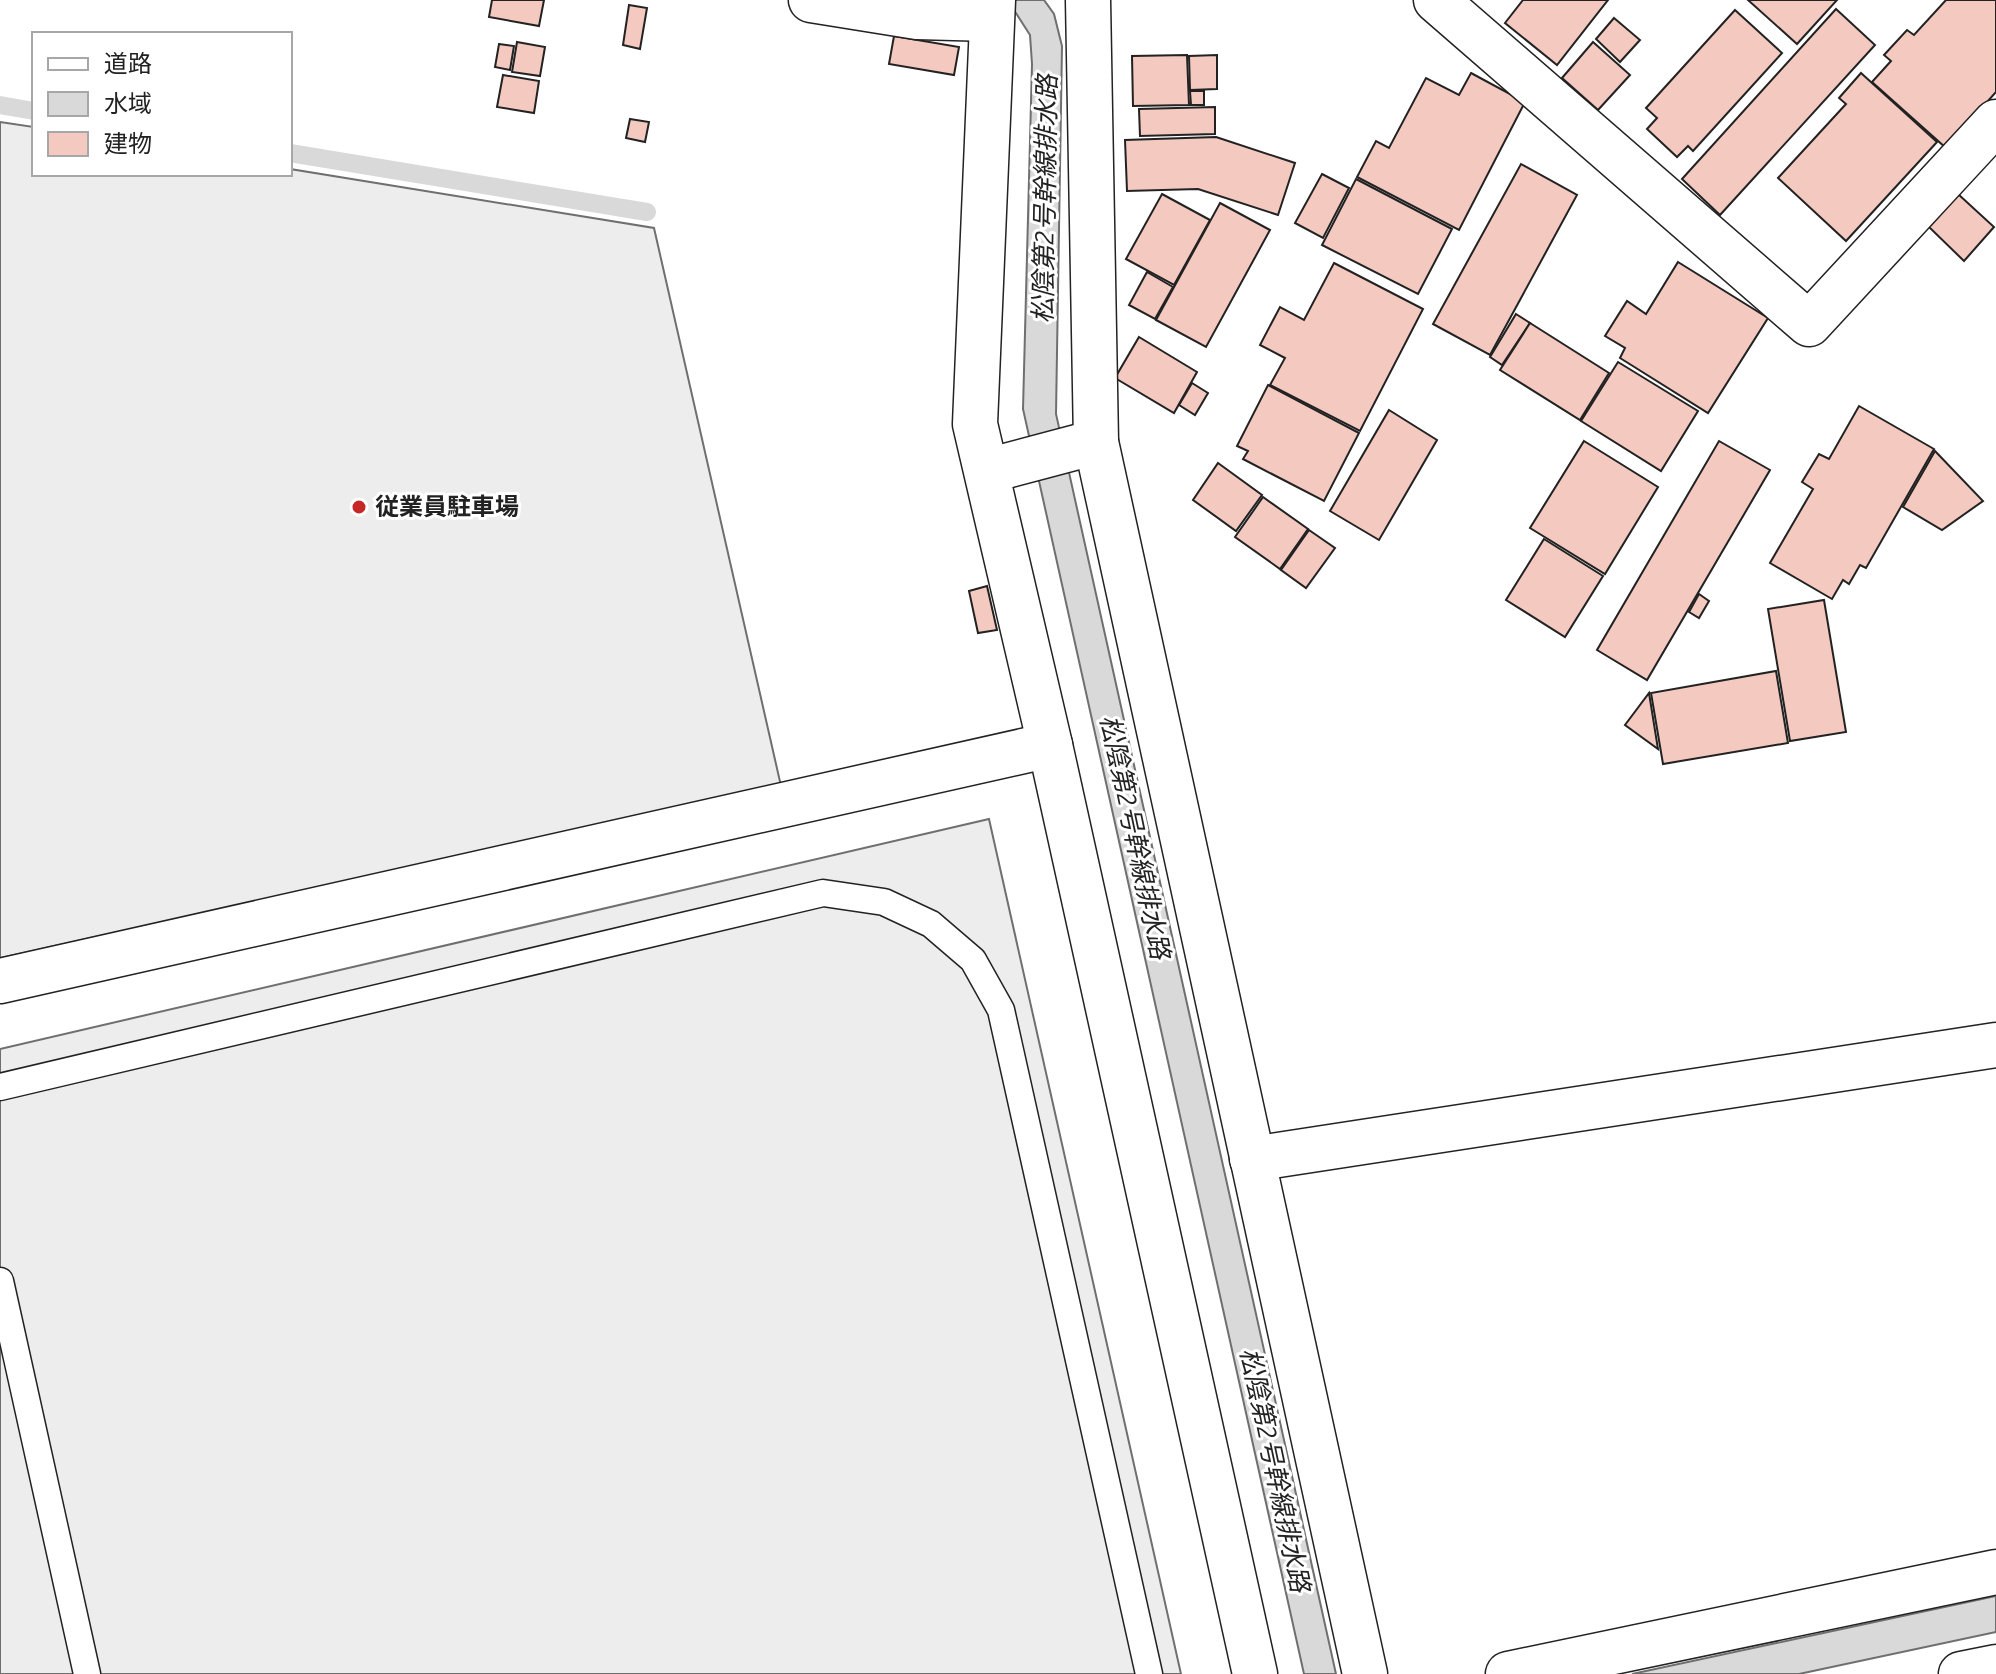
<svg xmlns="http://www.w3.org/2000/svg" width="1996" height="1674" viewBox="0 0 1996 1674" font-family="Ubuntu,'Noto Sans JP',sans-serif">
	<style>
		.parking { fill: #ededed; stroke: #6f6f6f; stroke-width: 2 }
		.water { fill: #d9d9d9; stroke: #6f6f6f; stroke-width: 2 }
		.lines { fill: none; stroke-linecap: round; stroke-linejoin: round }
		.stream { stroke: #d9d9d9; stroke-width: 18 }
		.building { fill: #f3c9c0; stroke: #222; stroke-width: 2 }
		.lane-casing { stroke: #222; stroke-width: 29 }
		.street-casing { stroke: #222; stroke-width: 47 }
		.lane { stroke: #fff; stroke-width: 26 }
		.street { stroke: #fff; stroke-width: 44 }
		.poi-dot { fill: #c62828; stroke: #fff; stroke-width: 3 }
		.labels { text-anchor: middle; stroke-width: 6; stroke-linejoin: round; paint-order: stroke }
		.poi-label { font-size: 24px; font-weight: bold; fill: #222; stroke: #fff; text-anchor: start }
		.water-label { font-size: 26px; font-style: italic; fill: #222; stroke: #fff }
	</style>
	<rect width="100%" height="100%" fill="#fff"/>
	<g class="parking">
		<path d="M0,122l34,5v47h256v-5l364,59 127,558 -781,172z"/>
		<path d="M989,819l192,855h-1181v-625z"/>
	</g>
	<g class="water">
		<path d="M994,0h50l10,14 8,32 -6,368 280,1260h-32l-281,-1265 9,-345 -2,-29 -16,-25z"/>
		<path d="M1996,1596v36l-197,42h-167z"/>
	</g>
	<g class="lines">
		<g class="stream">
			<path d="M0,105l34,6"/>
			<path d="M290,153l357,59"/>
		</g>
	</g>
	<g class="building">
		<path d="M492,0h52l-5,26 -50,-9z"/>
		<path d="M1523,0h85l-51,65 -52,-42z"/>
		<path d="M1748,0h89l-40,44z"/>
		<path d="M1946,0h50v92l-50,56 -74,-66 19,-21 -7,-6 23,-25 7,5z"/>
		<path d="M629,5l18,3 -7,41 -17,-4z"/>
		<path d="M1836,9l39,36 -155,170 -38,-36z"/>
		<path d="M1735,10l47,43 -89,98 -5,-5 -11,11 -30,-28 10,-11 -11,-10z"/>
		<path d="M1614,18l26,22 -20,22 -24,-23z"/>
		<path d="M894,36l65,11 -5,28 -65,-11z"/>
		<path d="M517,42l28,5 -5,29 -28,-4z"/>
		<path d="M1593,42l37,33 -32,35 -36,-32z"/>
		<path d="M499,44l15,2 -4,24 -15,-3z"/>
		<path d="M1187,55l2,50 -56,1 -1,-50z"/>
		<path d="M1217,55v34l-27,1 -1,-34z"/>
		<path d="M1471,73l54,29 -66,128 -102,-53 19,-36 13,7 37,-70 33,17z"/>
		<path d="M1861,73l76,69 -91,99 -68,-63 68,-74 -7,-6z"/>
		<path d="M503,75l36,6 -5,32 -37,-6z"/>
		<path d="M1190,91h14v14h-13z"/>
		<path d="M1215,107v27l-75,2 -1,-27z"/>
		<path d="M630,119l19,3 -4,20 -19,-4z"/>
		<path d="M1216,137l79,26 -17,52 -80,-26 -71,2 -2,-51z"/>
		<path d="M1521,164l56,31 -87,160 -57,-31z"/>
		<path d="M1322,174l27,14 -26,50 -28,-15z"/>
		<path d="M1356,179l96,50 -34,65 -96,-49z"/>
		<path d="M1162,194l48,26 -36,65 -48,-26z"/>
		<path d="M1958,194l36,33 -30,34 -35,-34z"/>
		<path d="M1220,203l50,27 -64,117 -50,-27z"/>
		<path d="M1678,262l90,56 -60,95 -88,-55 5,-10 -20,-12 22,-35 19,13z"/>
		<path d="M1334,263l89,46 -63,122 -90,-46 15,-27 -25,-13 20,-38 24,13z"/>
		<path d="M1147,272l26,15 -18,32 -26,-14z"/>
		<path d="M1516,314l14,9 -28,42 -12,-8z"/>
		<path d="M1530,323l79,50 -29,47 -80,-50z"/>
		<path d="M1139,337l58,35 -23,41 -59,-35z"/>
		<path d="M1618,362l80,49 -37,60 -80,-50z"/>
		<path d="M1192,383l16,10 -13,22 -16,-10z"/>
		<path d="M1268,385l91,48 -35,68 -81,-42 5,-8 -11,-5z"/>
		<path d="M1859,406l75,43 -68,119 -6,-3 -11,19 -6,-4 -11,19 -62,-36 43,-74 -11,-7 17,-28 10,5z"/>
		<path d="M1389,410l48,30 -58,100 -49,-29z"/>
		<path d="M1584,441l74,46 -53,87 -75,-46z"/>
		<path d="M1719,441l51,29 -123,210 -50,-30z"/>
		<path d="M1935,451l48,50 -41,29 -39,-23z"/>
		<path d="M1218,463l44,32 -26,36 -43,-31z"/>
		<path d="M1263,497l45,32 -28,40 -45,-32z"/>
		<path d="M1309,530l26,18 -29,40 -25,-18z"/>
		<path d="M1544,539l59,37 -38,61 -59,-37z"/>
		<path d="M987,586l10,44 -19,3 -9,-42z"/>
		<path d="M1699,594l10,7 -10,17 -10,-6z"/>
		<path d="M1824,600l22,132 -56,9 -22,-132z"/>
		<path d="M1776,671l12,72 -125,21 -12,-71z"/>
		<path d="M1649,693l9,56 -33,-24z"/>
	</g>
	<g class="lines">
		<defs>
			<g id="lane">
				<path d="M0,1087l823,-194 61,9 47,22 42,36 28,50 148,664"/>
				<path d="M0,1281l87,393"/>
			</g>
			<g id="street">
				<path d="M811,0l106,17 74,2"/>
				<path d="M993,0l-18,424 75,321 205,929"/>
				<path d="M1088,0l8,442 269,1232"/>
				<path d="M1436,0l373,324 187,-202"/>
				<path d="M987,471l109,-29"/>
				<path d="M0,981l1050,-236"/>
				<path d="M1252,1159l744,-114"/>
				<path d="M1508,1674l488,-102"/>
				<path d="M1961,1674l35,-7"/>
			</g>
		</defs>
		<use href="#lane" class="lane-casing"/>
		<use href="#street" class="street-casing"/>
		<use href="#lane" class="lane"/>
		<use href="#street" class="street"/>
	</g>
	<circle class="poi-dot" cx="359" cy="507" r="8"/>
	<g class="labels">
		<g class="poi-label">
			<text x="375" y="515">従業員駐車場</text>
		</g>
		<g class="water-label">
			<text transform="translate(1045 199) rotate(-89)" y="9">松陰第2号幹線排水路</text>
			<text transform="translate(1135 837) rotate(78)" y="9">松陰第2号幹線排水路</text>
			<text transform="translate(1275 1470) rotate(78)" y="9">松陰第2号幹線排水路</text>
		</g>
	</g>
	<rect x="32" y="32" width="260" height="144" fill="#ffffff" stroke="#a7a7a7" stroke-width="2"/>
	<rect x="48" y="58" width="40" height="12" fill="#ffffff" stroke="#a7a7a7" stroke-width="2"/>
	<text x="104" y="72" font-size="24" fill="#222222">道路</text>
	<rect x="48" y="92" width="40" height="24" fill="#d9d9d9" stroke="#a7a7a7" stroke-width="2"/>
	<text x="104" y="112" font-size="24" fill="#222222">水域</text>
	<rect x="48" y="132" width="40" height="24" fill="#f3c9c0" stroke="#a7a7a7" stroke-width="2"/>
	<text x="104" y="152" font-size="24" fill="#222222">建物</text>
</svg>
